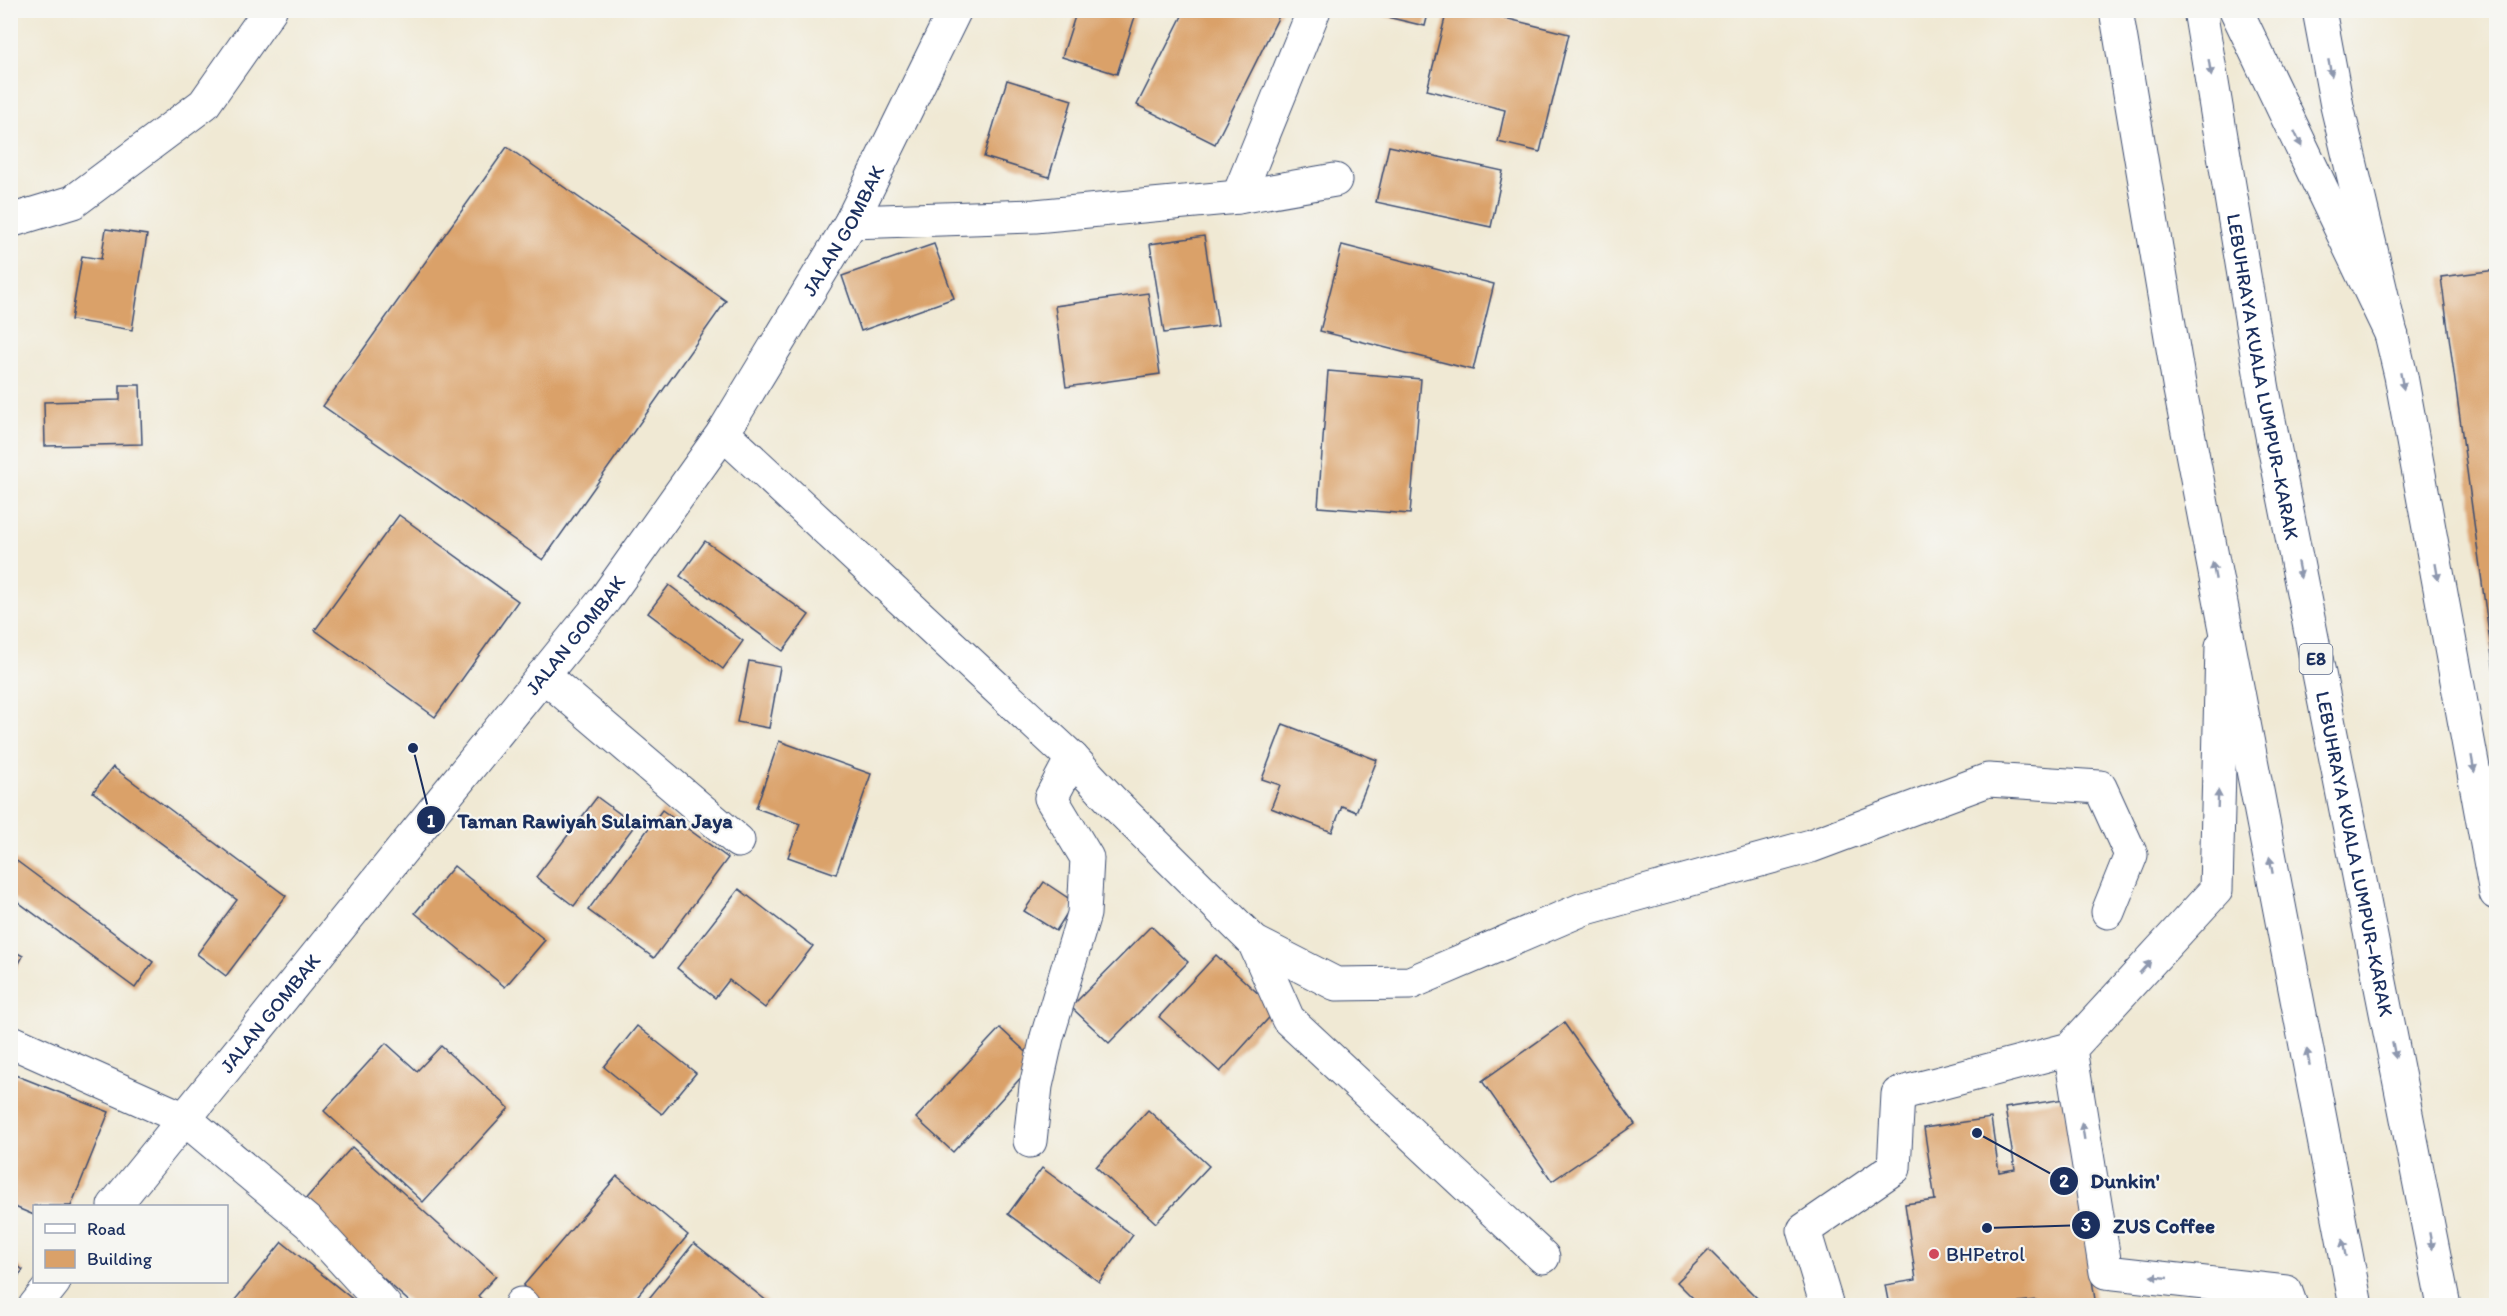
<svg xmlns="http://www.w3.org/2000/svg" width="2507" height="1316" viewBox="0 0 2507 1316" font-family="Itim,sans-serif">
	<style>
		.building { fill: #daa169 }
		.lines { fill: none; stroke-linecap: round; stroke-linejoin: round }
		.minor-casing { stroke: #3b4b70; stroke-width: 35 }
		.major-casing { stroke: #3b4b70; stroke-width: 35 }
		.highway-casing { stroke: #3b4b70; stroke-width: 35 }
		.minor { stroke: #fff; stroke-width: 33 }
		.major { stroke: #fff; stroke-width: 33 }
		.highway { stroke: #fff; stroke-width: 33 }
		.oneway { fill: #8d97ae }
		.poi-dot { fill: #d1495b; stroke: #f6f6f2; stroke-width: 2 }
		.labels { text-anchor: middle; stroke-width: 4.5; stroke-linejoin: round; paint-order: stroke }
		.shield { fill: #f6f6f2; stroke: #5d6b8a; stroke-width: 1.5 }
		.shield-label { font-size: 18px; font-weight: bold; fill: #1b2f5e }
		.street-label { font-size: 20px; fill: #1b2f5e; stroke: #f6f6f2 }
		.poi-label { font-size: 20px; fill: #1b2f5e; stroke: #f6f6f2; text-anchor: start }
		.leader { fill: none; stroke: #1b2f5e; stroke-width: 2 }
		.callout-dot { fill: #1b2f5e; stroke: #f6f6f2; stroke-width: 2 }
		.mark-label { font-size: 18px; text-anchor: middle; font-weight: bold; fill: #fff }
		.callout-label { font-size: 21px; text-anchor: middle; font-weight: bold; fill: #1b2f5e; stroke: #f6f6f2; stroke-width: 4.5; stroke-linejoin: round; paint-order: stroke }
	</style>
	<rect width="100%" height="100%" fill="#f6f6f2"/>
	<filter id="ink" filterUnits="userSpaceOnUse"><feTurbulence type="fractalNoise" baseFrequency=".0167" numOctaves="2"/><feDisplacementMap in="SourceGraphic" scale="12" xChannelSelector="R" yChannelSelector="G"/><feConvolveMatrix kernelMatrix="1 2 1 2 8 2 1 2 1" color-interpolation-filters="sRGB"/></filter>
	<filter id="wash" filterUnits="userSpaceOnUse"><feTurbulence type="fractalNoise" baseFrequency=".008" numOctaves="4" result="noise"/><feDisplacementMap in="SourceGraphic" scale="24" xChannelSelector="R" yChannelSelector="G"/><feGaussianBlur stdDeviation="1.35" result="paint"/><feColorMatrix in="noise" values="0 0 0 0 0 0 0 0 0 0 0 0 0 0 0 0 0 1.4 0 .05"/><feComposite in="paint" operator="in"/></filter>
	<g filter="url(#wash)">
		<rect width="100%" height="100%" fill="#f0e9d4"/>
		<g id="blocks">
			<g class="building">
				<path d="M1077,10h60l-20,64 -55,-17z"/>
				<path d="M1185,10h97l-67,134 -78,-39z"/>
				<path d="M1358,10h71l-4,16z"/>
				<path d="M1447,10h25l97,24 -29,118 -42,-10 7,-32 -78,-20z"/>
				<path d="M1007,80l65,20 -23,77 -65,-20z"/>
				<path d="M1389,146l114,25 -12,56 -115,-25z"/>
				<path d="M507,147l219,154 -183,259 -220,-154z"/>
				<path d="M106,229l41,6 -15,95 -61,-10 11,-64 19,3z"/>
				<path d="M1204,236l14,90 -54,7 -14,-89z"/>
				<path d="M934,244l20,54 -93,33 -19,-55z"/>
				<path d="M1342,245l152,39 -21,86 -153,-39z"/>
				<path d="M2496,270v409h-1l-54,-402z"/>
				<path d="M1148,293l12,81 -94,13 -11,-81z"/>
				<path d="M1328,371l93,8 -11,135 -92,-7z"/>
				<path d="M120,385h20l2,59 -97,2 -1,-44 76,-2z"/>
				<path d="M399,515l119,86 -83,116 -120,-87z"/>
				<path d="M705,541l104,74 -26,36 -103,-75z"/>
				<path d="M669,585l74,56 -20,28 -75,-56z"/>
				<path d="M749,661l31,6 -11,61 -32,-6z"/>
				<path d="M1283,724l94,36 -21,52 -14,-6 -10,26 -61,-24 9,-23 -18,-6z"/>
				<path d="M779,741l92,33 -35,100 -48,-17 12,-33 -44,-16z"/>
				<path d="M113,767l173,129 -60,80 -29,-22 40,-54 -144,-108z"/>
				<path d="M597,797l38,28 -61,81 -38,-29z"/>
				<path d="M662,810l66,48 -74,100 -66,-48z"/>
				<path d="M10,856l143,106 -18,26 -125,-92z"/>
				<path d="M454,866l91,74 -40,47 -90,-74z"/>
				<path d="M1044,882l30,20 -18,29 -32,-20z"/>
				<path d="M739,889l74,57 -48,62 -36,-28 -14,18 -38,-30z"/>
				<path d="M1151,926l37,36 -79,81 -38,-36z"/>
				<path d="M10,949l13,7 -13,24z"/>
				<path d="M1216,955l60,55 -56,62 -61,-55z"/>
				<path d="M1564,1023l71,101 -83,57 -70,-100z"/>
				<path d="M637,1026l59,47 -34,41 -58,-47z"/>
				<path d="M1000,1028l36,33 -83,91 -37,-34z"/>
				<path d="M386,1043l31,28 24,-25 68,62 -86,94 -99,-91z"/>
				<path d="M10,1073l99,39 -38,94h-37v9l-24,-10z"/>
				<path d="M2064,1099l32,207h-59l-1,-6 -17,2 1,4h-131l-4,-21 31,-5 -11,-76 30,-4 -11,-72 67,-10 8,54 16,-3 -10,-61z"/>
				<path d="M1148,1110l61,56 -53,57 -60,-56z"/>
				<path d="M352,1147l144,129 -18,20 11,10h-75l-113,-102z"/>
				<path d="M1042,1168l91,67 -34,47 -91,-68z"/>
				<path d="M617,1176l71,59 -59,71h-82l-24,-20z"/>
				<path d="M282,1242l79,64h-131z"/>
				<path d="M694,1243l74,59 -2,4h-116l-4,-4z"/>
				<path d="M1709,1250l56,56h-64l-24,-24z"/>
				<path d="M10,1260l13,10 -13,17z"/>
			</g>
		</g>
	</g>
	<g filter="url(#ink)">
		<use href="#blocks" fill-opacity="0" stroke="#3b4b70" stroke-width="1.5"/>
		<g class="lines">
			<defs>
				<g id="minor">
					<path d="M2319,10l18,96 64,270 95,517"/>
					<path d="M1238,197l76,-187"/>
					<path d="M10,221l63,-19 131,-98 66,-94"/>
					<path d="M851,222l184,-6 203,-19 97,-17"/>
					<path d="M723,433l349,325 40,43 142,141 82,42 74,-1 173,-74 228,-63 177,-66 112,7 31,68 -23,57"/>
					<path d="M2222,646l-6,244 -146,159 36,223 180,20 5,14"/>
					<path d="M543,675l195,166"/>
					<path d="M1254,942l34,77 255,238"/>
					<path d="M10,1041l175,78 124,104 76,83"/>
					<path d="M1030,1141l6,-55 11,-49 37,-123 3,-56 -36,-60 21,-40"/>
					<path d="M521,1304l2,2"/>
					<path d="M1827,1306l-23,-76 90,-62 4,-74 172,-45"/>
				</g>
				<g id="major">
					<path id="s1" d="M114,1206l491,-607 118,-166 128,-211 104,-212"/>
					<path d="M35,1306l19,-24"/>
				</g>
				<g id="highway">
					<path d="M2116,10l64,380 176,916"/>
					<path id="s2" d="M2200,10l63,380 181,916"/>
					<path d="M2236,10l156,326"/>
				</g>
			</defs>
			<use href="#minor" class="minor-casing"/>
			<use href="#major" class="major-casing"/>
			<use href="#highway" class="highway-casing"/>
			<use href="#minor" class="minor"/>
			<use href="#major" class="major"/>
			<use href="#highway" class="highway"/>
		</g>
		<defs><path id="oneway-solid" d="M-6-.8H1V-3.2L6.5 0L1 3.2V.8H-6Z" transform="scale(1.5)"/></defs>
		<g class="oneway">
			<use href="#oneway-solid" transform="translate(2210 68) rotate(81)"/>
			<use href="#oneway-solid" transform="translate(2330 68) rotate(79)"/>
			<use href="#oneway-solid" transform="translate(2298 139) rotate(65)"/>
			<use href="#oneway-solid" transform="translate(2402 381) rotate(79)"/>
			<use href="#oneway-solid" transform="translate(2299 570) rotate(79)"/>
			<use href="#oneway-solid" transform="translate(2214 571) rotate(-101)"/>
			<use href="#oneway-solid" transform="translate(2437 572) rotate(80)"/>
			<use href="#oneway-solid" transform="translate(2473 764) rotate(80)"/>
			<use href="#oneway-solid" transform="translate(2218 799) rotate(-88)"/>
			<use href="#oneway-solid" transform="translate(2271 865) rotate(-101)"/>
			<use href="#oneway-solid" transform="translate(2145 967) rotate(-48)"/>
			<use href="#oneway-solid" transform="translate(2394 1050) rotate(79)"/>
			<use href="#oneway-solid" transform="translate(2308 1057) rotate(-101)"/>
			<use href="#oneway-solid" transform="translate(2083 1131) rotate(-99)"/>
			<use href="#oneway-solid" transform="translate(2431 1241) rotate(79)"/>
			<use href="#oneway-solid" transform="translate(2344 1248) rotate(-101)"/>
			<use href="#oneway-solid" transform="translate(2159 1277) rotate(-174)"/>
		</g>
	</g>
	<circle class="poi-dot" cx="1934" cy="1254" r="6"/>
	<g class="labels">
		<rect class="shield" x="2299.5" y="644" width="33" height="30" rx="4.5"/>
		<g class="shield-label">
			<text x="2316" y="665">E8</text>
		</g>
		<g class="street-label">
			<text dy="7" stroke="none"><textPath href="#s1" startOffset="1220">JALAN GOMBAK</textPath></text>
			<text dy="7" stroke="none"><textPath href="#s2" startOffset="372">LEBUHRAYA KUALA LUMPUR–KARAK</textPath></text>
			<text dy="7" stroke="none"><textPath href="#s1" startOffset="734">JALAN GOMBAK</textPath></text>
			<text dy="7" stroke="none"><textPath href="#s2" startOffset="858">LEBUHRAYA KUALA LUMPUR–KARAK</textPath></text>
			<text dy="7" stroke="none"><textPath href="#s1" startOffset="248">JALAN GOMBAK</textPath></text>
		</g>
		<g class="poi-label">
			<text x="1946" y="1261">BHPetrol</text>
		</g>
	</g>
	<path class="leader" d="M413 748L431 820M1977 1133L2064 1181M1987 1228L2086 1225"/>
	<g class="callout-dot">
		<circle cx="413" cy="748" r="6"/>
		<circle cx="1977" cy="1133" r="6"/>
		<circle cx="1987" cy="1228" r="6"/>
		<circle cx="431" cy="820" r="15"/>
		<circle cx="2064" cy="1181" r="15"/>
		<circle cx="2086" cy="1225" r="15"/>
	</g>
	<g class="mark-label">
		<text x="431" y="827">1</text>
		<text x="2064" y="1187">2</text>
		<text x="2086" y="1231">3</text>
	</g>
	<g class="callout-label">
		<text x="595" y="828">Taman Rawiyah Sulaiman Jaya</text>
		<text x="2125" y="1188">Dunkin'</text>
		<text x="2164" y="1233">ZUS Coffee</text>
	</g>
	<rect width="2507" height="1316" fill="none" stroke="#f6f6f2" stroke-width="36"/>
	<rect x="33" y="1205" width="195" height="78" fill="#f6f6f2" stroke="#9ea6b7" stroke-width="1.5"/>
	<rect x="45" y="1224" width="30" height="9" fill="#ffffff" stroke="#9ea6b7" stroke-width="1.5"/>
	<text x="87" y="1235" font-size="18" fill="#1b2f5e">Road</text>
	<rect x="45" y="1250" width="30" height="18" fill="#daa169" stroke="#9ea6b7" stroke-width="1.5"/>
	<text x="87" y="1265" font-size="18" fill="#1b2f5e">Building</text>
</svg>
